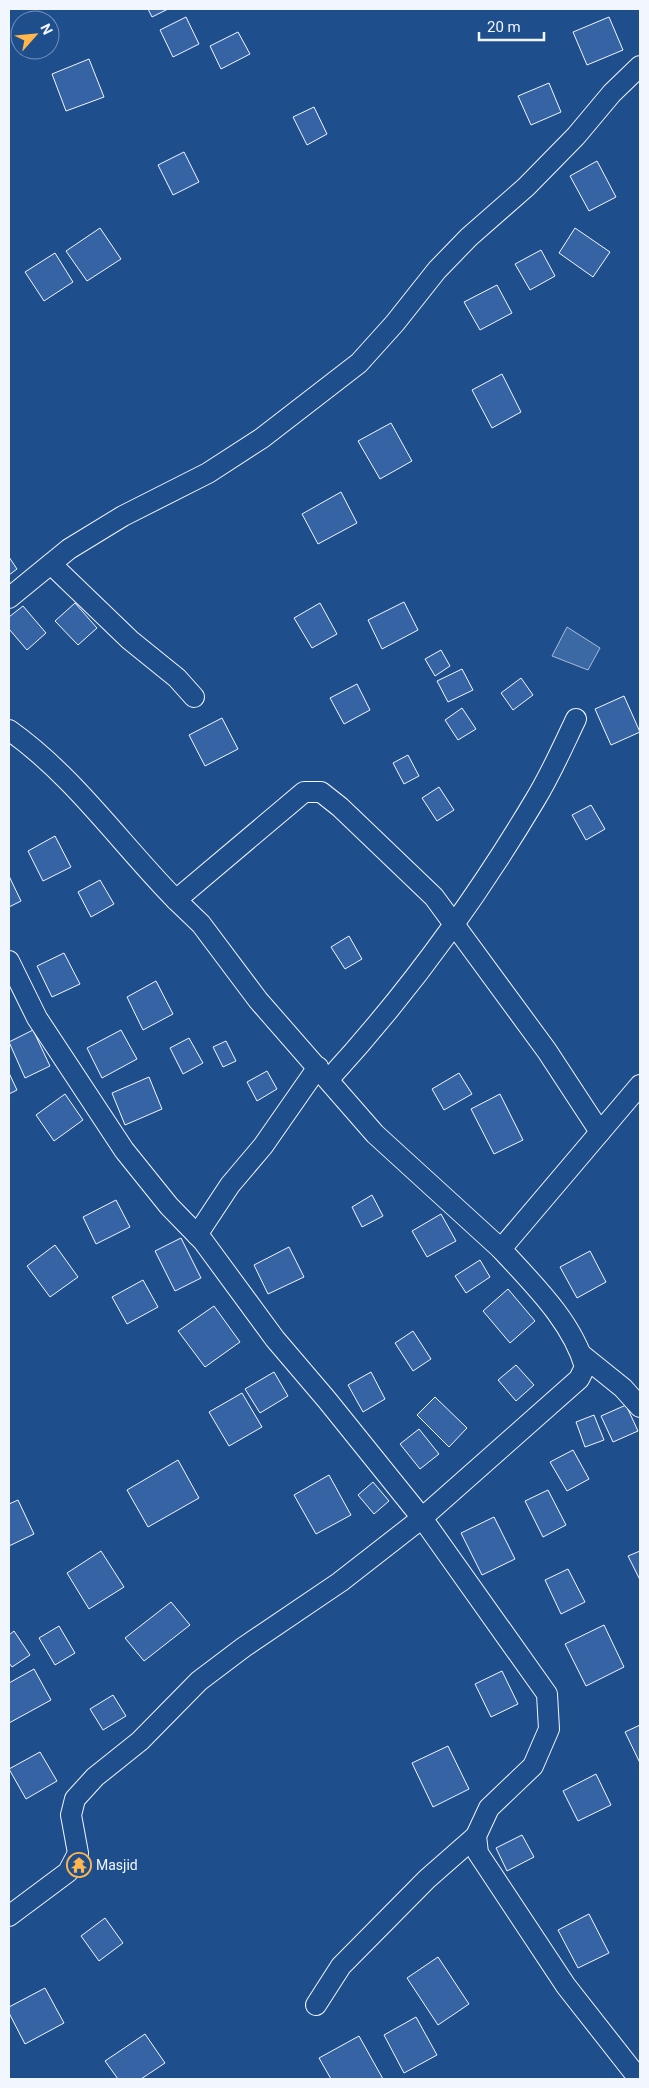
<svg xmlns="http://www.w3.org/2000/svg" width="649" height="2088" viewBox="0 0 649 2088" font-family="Roboto,sans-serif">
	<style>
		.water { fill: #3b69a3; stroke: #a8bbd7 }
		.building { fill: #3563a3; stroke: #f2f6ff }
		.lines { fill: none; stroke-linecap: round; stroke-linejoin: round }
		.minor-casing { stroke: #f2f6ff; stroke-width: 22 }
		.minor { stroke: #1f4e8c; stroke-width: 20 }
		.labels { text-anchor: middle; stroke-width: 4; stroke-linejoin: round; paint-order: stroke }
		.poi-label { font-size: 14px; fill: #f2f6ff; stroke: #1f4e8c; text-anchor: start }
	</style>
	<rect width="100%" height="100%" fill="#1f4e8c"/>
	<path class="water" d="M567,627l33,21 -12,22 -36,-14z"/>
	<g class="building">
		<path d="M148,9h20l-16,8z"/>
		<path d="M186,17l13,27 -26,13 -13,-27z"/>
		<path d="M609,17l14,33 -36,15 -14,-33z"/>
		<path d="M238,32l12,22 -29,15 -11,-23z"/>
		<path d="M89,59l15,38 -38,14 -14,-37z"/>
		<path d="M549,83l12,29 -30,13 -13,-29z"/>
		<path d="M314,107l13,27 -20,11 -14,-28z"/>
		<path d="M184,152l15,30 -26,13 -15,-30z"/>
		<path d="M597,161l19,36 -27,14 -19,-35z"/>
		<path d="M100,228l21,31 -34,22 -21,-30z"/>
		<path d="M575,228l35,24 -17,25 -34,-24z"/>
		<path d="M541,250l14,26 -25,14 -15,-26z"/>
		<path d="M55,253l18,29 -29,19 -19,-29z"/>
		<path d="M497,285l15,28 -32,17 -16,-28z"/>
		<path d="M502,374l19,38 -29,16 -20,-38z"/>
		<path d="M391,423l21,38 -32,18 -22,-38z"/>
		<path d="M341,492l16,31 -39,21 -16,-30z"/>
		<path d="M9,557l8,12 -8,6z"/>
		<path d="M404,602l14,28 -36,19 -14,-29z"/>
		<path d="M75,603l22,25 -19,17 -23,-24z"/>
		<path d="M320,603l17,31 -25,14 -18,-30z"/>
		<path d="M23,606l23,27 -19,17 -18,-21v-12z"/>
		<path d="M441,650l9,16 -15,10 -10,-17z"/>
		<path d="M462,669l11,21 -25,12 -11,-21z"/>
		<path d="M521,678l12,17 -20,15 -12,-17z"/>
		<path d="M357,684l13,26 -26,14 -14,-26z"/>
		<path d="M624,696l16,36 -29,13 -16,-36z"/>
		<path d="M462,708l14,21 -18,11 -13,-20z"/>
		<path d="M222,718l16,31 -33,17 -16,-31z"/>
		<path d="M408,755l11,21 -15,8 -11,-21z"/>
		<path d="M439,787l15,23 -17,11 -15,-23z"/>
		<path d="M591,805l14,24 -19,11 -14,-25z"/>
		<path d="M55,836l16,31 -28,14 -15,-30z"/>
		<path d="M9,876l12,25 -12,6z"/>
		<path d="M100,880l14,24 -23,13 -13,-25z"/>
		<path d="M349,936l13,23 -17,10 -14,-22z"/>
		<path d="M64,953l16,31 -28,13 -15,-31z"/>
		<path d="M156,981l17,33 -30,16 -16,-33z"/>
		<path d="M33,1030l17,36 -25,12 -16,-36z"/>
		<path d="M121,1030l16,29 -35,19 -15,-30z"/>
		<path d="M189,1038l14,25 -20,11 -13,-26z"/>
		<path d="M226,1041l10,20 -13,6 -10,-20z"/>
		<path d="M267,1071l10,18 -20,12 -10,-19z"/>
		<path d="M9,1073l8,17 -8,4z"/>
		<path d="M459,1073l13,21 -28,16 -12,-21z"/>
		<path d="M149,1077l13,32 -37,16 -13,-32z"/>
		<path d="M65,1094l18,26 -29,21 -18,-26z"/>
		<path d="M500,1094l23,46 -29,14 -23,-45z"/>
		<path d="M372,1195l11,21 -21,11 -10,-20z"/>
		<path d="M116,1200l14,27 -34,17 -13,-27z"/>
		<path d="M441,1214l15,27 -29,16 -15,-26z"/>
		<path d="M181,1238l20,40 -26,13 -20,-40z"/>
		<path d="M55,1245l23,32 -28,20 -23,-31z"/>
		<path d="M289,1247l15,30 -36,17 -14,-29z"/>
		<path d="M590,1251l16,31 -29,16 -17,-31z"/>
		<path d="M480,1260l10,17 -24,16 -11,-17z"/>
		<path d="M143,1280l15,27 -31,17 -15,-27z"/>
		<path d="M508,1289l27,32 -25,22 -27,-32z"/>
		<path d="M214,1306l26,36 -35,25 -27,-36z"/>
		<path d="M413,1331l18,28 -18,12 -18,-28z"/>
		<path d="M516,1365l18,20 -18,16 -18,-21z"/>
		<path d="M274,1372l14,24 -28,17 -15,-24z"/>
		<path d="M371,1372l14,27 -22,13 -15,-27z"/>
		<path d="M242,1393l20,34 -33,19 -20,-34z"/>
		<path d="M435,1397l32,31 -18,19 -32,-32z"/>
		<path d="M626,1405l12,26 -25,11 -12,-26z"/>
		<path d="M594,1415l10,25 -19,7 -9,-25z"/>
		<path d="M419,1429l20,25 -19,15 -20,-25z"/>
		<path d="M573,1450l16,29 -22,12 -17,-29z"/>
		<path d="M178,1460l21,38 -51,29 -21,-37z"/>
		<path d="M329,1475l22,40 -35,19 -22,-39z"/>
		<path d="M373,1482l16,19 -15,13 -16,-19z"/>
		<path d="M548,1490l18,35 -23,12 -18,-36z"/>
		<path d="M18,1500l16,34 -25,12v-42z"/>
		<path d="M494,1517l21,42 -33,16 -21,-42z"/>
		<path d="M101,1551l23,36 -35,22 -22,-36z"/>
		<path d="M640,1551v29l-12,-24z"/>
		<path d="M568,1569l17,33 -24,12 -16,-34z"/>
		<path d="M171,1602l19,23 -46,36 -19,-23z"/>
		<path d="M604,1625l20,42 -38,19 -21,-42z"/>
		<path d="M59,1626l16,27 -20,12 -16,-27z"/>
		<path d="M14,1631l16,24 -18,12 -3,-4v-28z"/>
		<path d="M34,1669l17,31 -42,23v-40z"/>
		<path d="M502,1671l16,33 -27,13 -16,-33z"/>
		<path d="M113,1695l13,21 -23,14 -13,-21z"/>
		<path d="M640,1725v38l-15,-31z"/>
		<path d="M448,1746l21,43 -36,18 -21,-44z"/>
		<path d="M40,1752l17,29 -31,18 -17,-30z"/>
		<path d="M596,1774l15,31 -33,16 -15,-30z"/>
		<path d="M522,1835l12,22 -27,14 -11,-23z"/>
		<path d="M589,1914l20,39 -31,15 -20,-38z"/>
		<path d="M105,1918l18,25 -24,18 -18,-25z"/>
		<path d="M438,1957l31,47 -31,21 -31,-47z"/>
		<path d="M45,1988l19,35 -39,21 -16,-31v-6z"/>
		<path d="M416,2017l21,38 -33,18 -20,-38z"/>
		<path d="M145,2034l20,29 -24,16h-23l-13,-18z"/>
		<path d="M359,2036l24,43h-52l-12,-21z"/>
	</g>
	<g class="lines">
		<defs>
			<g id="minor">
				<path d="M51,564l79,76 47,38 17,19"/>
				<path d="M9,598l60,-49 54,-33 85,-43 54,-35 97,-75 36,-40 42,-53 32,-33 57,-50 50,-51 36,-43 28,-27"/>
				<path d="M9,730c65,46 111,113 167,170l128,-108h17l19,15 94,90 113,154 53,81"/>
				<path d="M176,900l25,24 57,76 117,134 126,115"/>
				<path d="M9,961l28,57 87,132 45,56 34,35 72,98 52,61 95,118 125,176 2,35 -16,37 -44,42 -13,28 2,17 88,133 73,93"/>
				<path d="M329,1079c78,-85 147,-180 206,-279 16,-26 28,-54 41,-81"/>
				<path d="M197,1235l33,-50 33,-39 55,-79"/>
				<path d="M582,1355l41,33 17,19"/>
				<path d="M9,1916l59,-44 10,-19 -7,-38 4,-16 20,-22 45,-36 59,-60 45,-34 96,-65 82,-64 157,-139 6,-12c-13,-46 -53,-84 -84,-118l139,-164"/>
				<path d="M316,2005l25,-39 86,-87 49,-43"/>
			</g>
		</defs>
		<use href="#minor" class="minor-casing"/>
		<use href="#minor" class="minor"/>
	</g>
	<defs>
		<symbol id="temple-ring" viewBox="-11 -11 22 22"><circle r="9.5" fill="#1f4e8c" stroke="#ffb74d" stroke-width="1.5"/><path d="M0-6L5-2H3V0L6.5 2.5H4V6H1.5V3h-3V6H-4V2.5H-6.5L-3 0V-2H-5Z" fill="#ffb74d"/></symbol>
	</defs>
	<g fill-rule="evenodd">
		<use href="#temple-ring" x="65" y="1851" width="28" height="28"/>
	</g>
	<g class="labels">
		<g class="poi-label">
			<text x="96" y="1870">Masjid</text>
		</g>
	</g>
	<rect width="649" height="2088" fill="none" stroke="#f2f6ff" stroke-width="20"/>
	<g transform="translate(35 35) rotate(63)"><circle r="24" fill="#1f4e8c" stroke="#7391ba"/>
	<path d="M0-4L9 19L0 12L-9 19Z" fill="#ffb74d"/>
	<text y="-8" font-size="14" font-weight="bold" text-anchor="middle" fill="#f2f6ff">N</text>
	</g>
	<path d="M479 32v8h65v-8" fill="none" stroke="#f2f6ff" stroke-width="2.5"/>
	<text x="487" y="32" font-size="15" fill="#f2f6ff" stroke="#1f4e8c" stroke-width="4" paint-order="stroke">20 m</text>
</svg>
